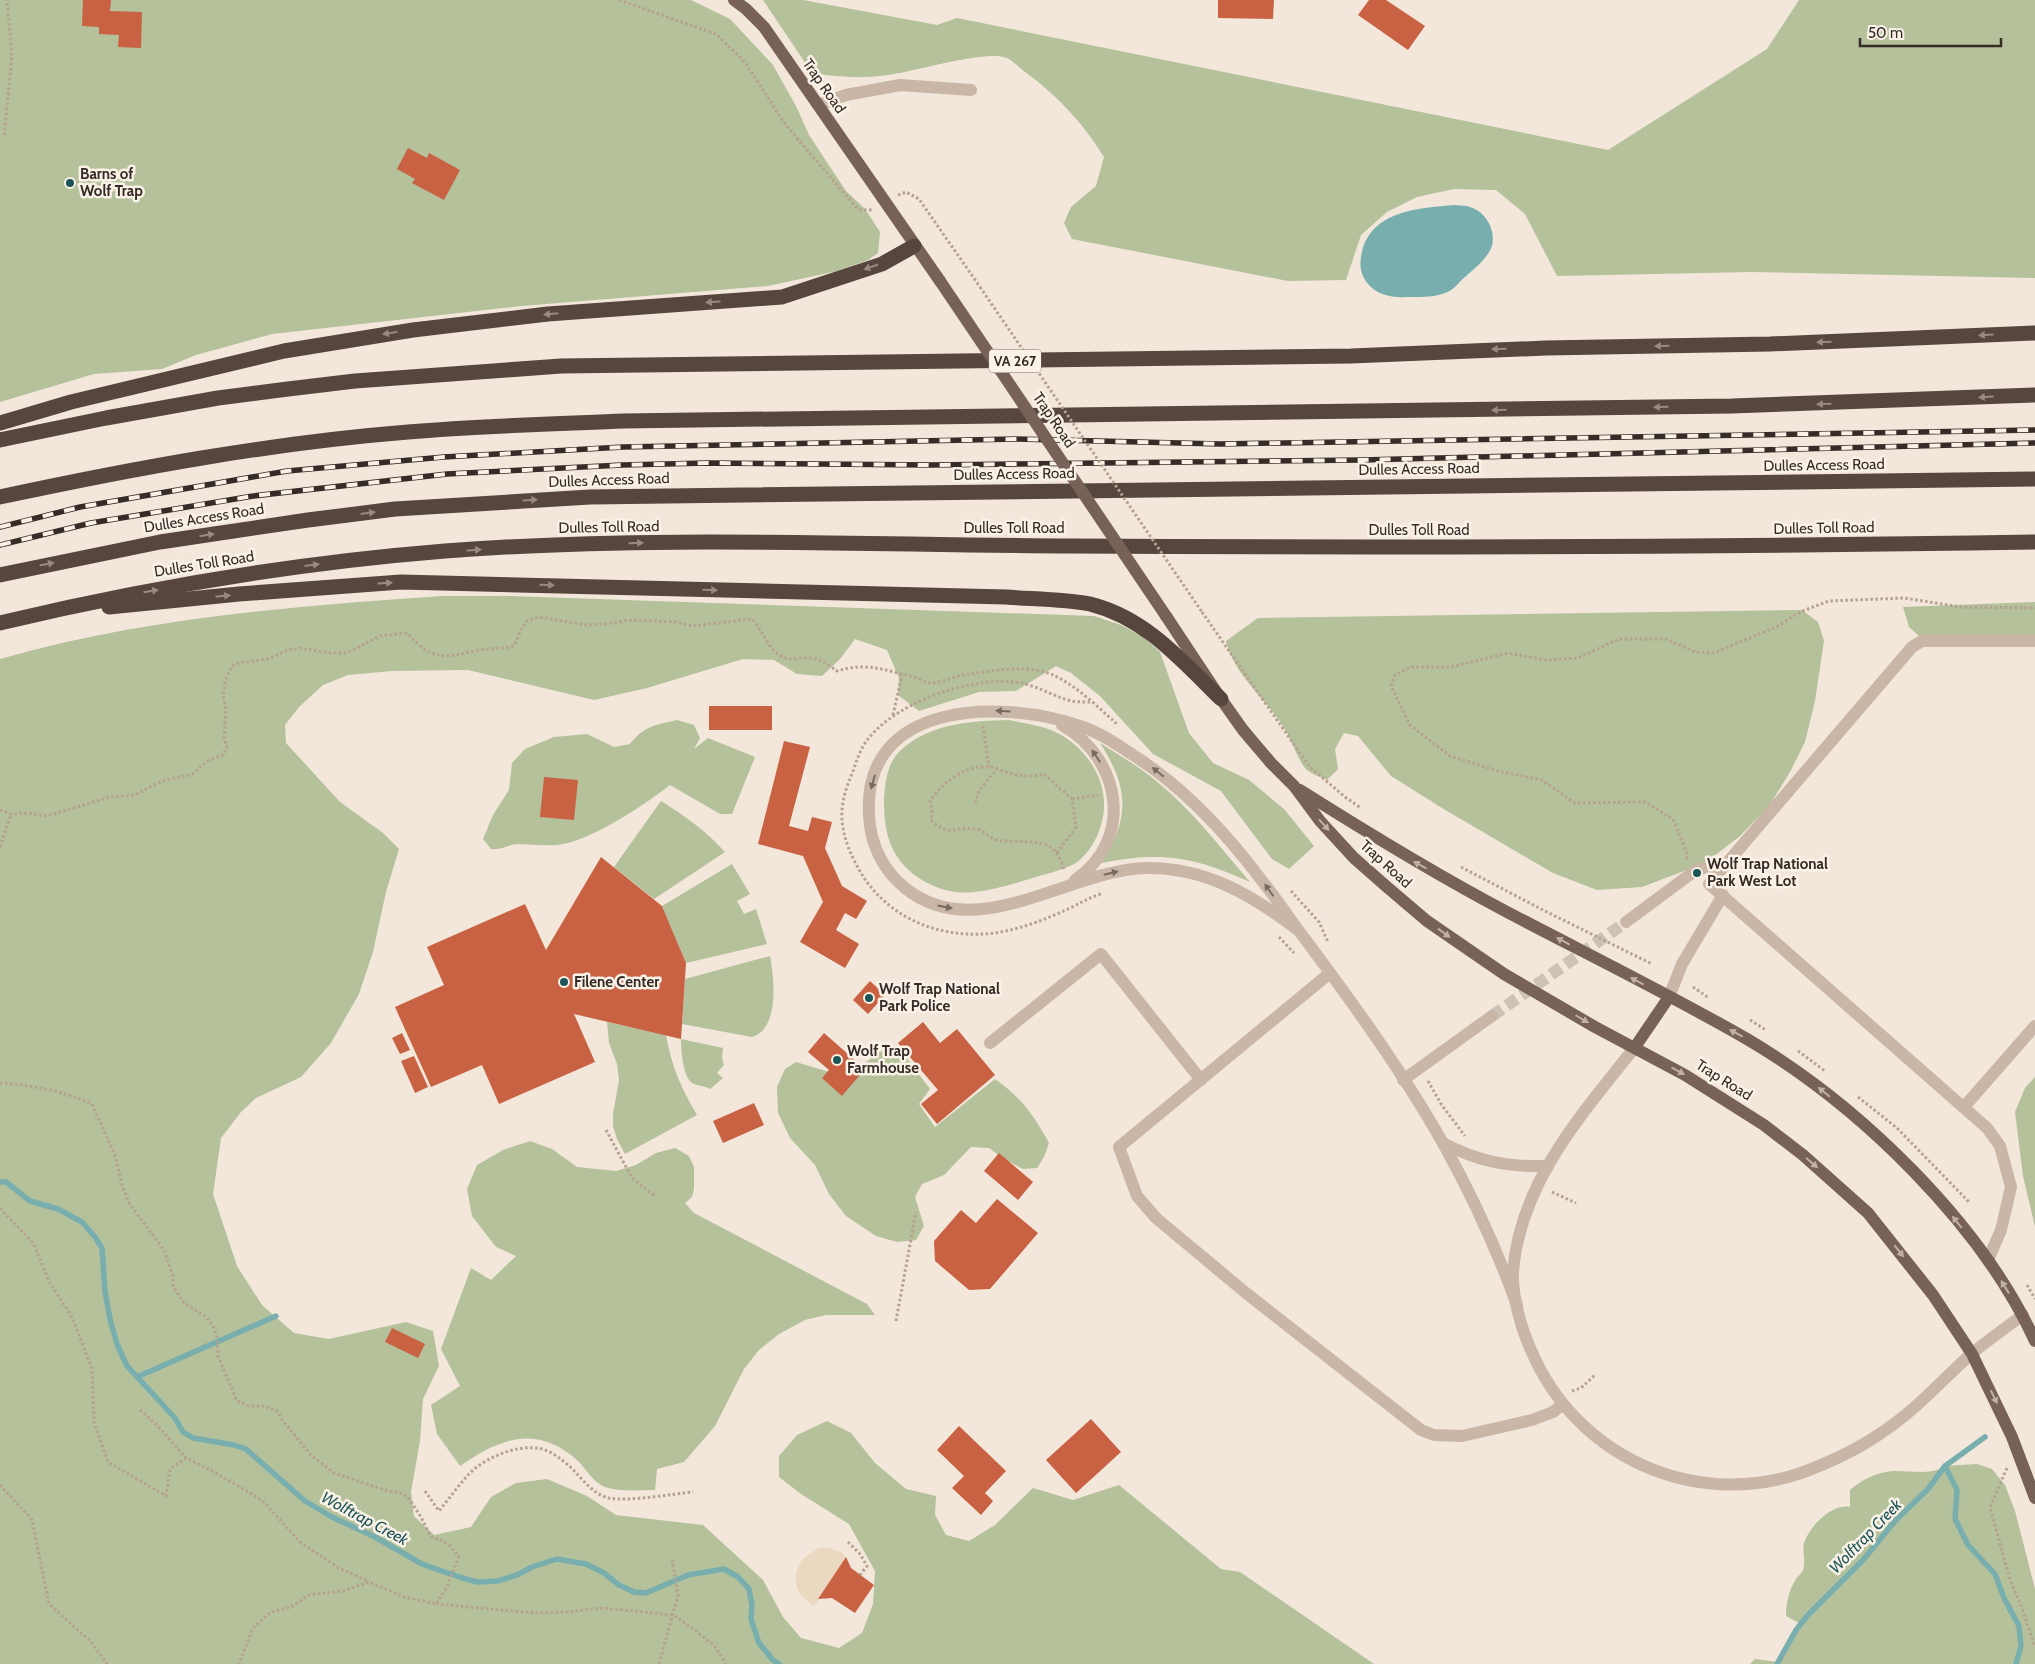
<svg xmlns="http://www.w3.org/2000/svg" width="2035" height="1664" viewBox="0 0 2035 1664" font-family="Cabin,sans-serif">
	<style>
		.green { fill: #b4c19a }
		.plaza { fill: #ead8c1 }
		.water { fill: #79aeaf }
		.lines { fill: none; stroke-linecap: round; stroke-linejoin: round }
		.stream { stroke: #79aeaf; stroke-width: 5.5 }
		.building { fill: #c86243 }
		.minor-tunnel { stroke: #ccc2b6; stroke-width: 12; stroke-dasharray: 12 6; stroke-linecap: butt }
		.path { stroke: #b6a090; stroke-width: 3; stroke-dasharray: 2.5 2.5; stroke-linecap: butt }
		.minor { stroke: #cab6a6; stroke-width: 12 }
		.major { stroke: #786258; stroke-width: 12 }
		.highway { stroke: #57463e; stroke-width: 15 }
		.rail-casing { stroke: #362c27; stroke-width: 5.5 }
		.rail { stroke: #faf1e7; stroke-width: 4; stroke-dasharray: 11; stroke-linecap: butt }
		.path-bridge { stroke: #b6a090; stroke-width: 3; stroke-dasharray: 2.5 2.5; stroke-linecap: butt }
		.major-bridge { stroke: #786258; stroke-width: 12 }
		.oneway { fill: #988a82 }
		.oneway2 { fill: #796a60 }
		.oneway3 { fill: #c0b1a7 }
		.poi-dot { fill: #1c5558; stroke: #faf1e7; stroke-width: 2 }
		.labels { text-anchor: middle; stroke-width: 5; stroke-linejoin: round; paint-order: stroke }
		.shield { fill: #faf1e7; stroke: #716761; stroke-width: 1 }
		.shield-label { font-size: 14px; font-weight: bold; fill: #362c27 }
		.street-label { font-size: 15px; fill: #362c27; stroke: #faf1e7 }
		.poi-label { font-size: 15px; font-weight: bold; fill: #362c27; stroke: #faf1e7; text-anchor: start }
		.water-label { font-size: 16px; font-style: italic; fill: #1c5558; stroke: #faf1e7 }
	</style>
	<rect width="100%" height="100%" fill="#f2e7da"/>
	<g class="green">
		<path d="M0,0h691l39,19 43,46 23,41 13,29 37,56 19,18 15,23 -2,21 -10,7 -31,11 -69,15 -246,20 -250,28 -76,21 -34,14 -68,5 -94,28z"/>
		<path d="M763,0h40l134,25 20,-7 651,132 159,-101 32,-49h236v278l-284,-6 -194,4 -32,-62 -29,-24 -42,-1 -37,8 -30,15 -26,23 -15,45 -58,1 -216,-42 -8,-16 7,-16 25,-21 8,-29c-21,-34 -47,-62 -79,-85 -6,-5 -12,-11 -18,-14 -21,-9 -93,14 -120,17 -27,4 -48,2 -75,-2z"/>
		<path d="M443,596h67l584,20 27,9 21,11 18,16 29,81 24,30 36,17 35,29 30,37 -25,23 -17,-10 -51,-68 -68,-37 -53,-58 -29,-23 -15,-7 -40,25 -37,1 -60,19 -21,-16 1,-17 -12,-28 -32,-11 -15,20 -18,17 -25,-2 -23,-14 -31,-1 -96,29 -53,12 -126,-30 -76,1 -44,4 -25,10 -24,22 -14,18 1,18 54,59 43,31 16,16 -13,43 -13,60 -14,42 -28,49 -30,34 -45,21 -15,14 -20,26 -8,56 24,72 25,39 32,28 35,6 77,-17 27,9 6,35 -16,33 -3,42 -9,51 3,24 20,19 37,-8 20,-30 25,-14 31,-4 40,17 29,19 87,10 60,55 20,37 18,21 38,10 23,-15 11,-29 2,-33 -26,-47 -48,-30 -22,-17v-21l18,-21 30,-14 24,12 24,30 31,26 30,7 -1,19 11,20 23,6 26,-16 38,-37 40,12 46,-15 102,84 19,3 134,92h-1374v-1005c143,-41 295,-53 443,-63z"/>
		<path d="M2035,602v33l-116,1 -10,-9 -6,-20z"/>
		<path d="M1802,610l16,12 6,19 -9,60 -10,41 -15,30 -21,34 -29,30 -35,27 -63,24 -45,3 -44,-17 -111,-65 -51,-32 -33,-40 -14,-3 -9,16 3,20 -11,11c-6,-3 -15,-6 -20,-10 -7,-6 -15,-28 -20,-37 -18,-33 -52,-55 -61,-92l32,-23z"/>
		<path d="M677,720l17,5 6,13 -6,11 14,-11 47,19 -23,57h-12l-50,-29c-24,19 -77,54 -107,59 -14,3 -31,0 -46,0 -9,1 -16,6 -26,5l-8,-10 10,-24 16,-25 3,-27 13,-14 29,-12 33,-3 27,13 16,-3c14,-18 25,-19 47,-24z"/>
		<path d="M1009,720c19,4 40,6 57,18 33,23 48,61 31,98 -5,11 -12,20 -21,27 -14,8 -35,12 -50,17 -16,5 -35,10 -52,12 -29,4 -62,-12 -78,-37 -10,-16 -12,-36 -12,-54 1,-19 3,-39 18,-52 30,-26 69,-28 107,-29z"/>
		<path d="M1100,743c19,12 38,23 55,37 36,29 65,67 95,102 -56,-25 -87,-31 -148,-19 28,-46 27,-75 -2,-120z"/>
		<path d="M661,801c24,15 45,30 64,51l-71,47 -40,-32z"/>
		<path d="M732,864l18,30 -13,7 7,13 12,-5 11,35 -81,19 -24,-57z"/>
		<path d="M770,956c4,23 10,72 -18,81l-70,-13 3,-45z"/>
		<path d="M607,1022l59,13c6,33 15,52 31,80l-72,39 -8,-15 -4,-13v-12l6,-34 -2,-16 -8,-21z"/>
		<path d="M681,1039l42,9 -1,9 2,8 -7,8 6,5 -13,11c-5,-3 -10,-3 -16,-5 -11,-4 -13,-34 -13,-45z"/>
		<path d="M897,1045l33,44 -11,15 16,23 60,-48c26,18 39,37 54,64l-5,14 -7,11 -14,1 -19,-10 -15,-11 -18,-1 -27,28 -22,9 -7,13 9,29 -8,14 -19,2 -21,-6 -30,-20 -17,-22 -14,-29 -25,-27 -12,-25 -1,-26 8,-18 11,-7 46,14 13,-6 28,-20z"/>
		<path d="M2035,1077v150l-12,-51 -8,-64 10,-24z"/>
		<path d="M530,1141l22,8 25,18 39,4 20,-6 20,-12 19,-5 14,8 5,11v22l-2,8 -7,6 9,10 173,91 8,11h-49l-21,5 -26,14 -20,16 -15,19 -29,57 -31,36 -27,7 -2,21c-16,0 -35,2 -50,-3 -11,-4 -19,-18 -27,-26 -41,-37 -78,-23 -118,5l-23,-32 -6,-29 29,-19 -19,-37 30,-81 20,12 25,-24 -20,-9 -24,-31 -5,-27 10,-24 26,-15z"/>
		<path d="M1977,1464l15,5 13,16 10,26 20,78v75h-285l5,-5 23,3 23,-38 -15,-8c0,-13 3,-26 10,-37 2,-3 6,-6 7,-9 3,-8 -1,-19 1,-27 5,-16 28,-40 46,-36v-17c13,-11 25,-17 42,-19 16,-1 40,5 53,-5z"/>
	</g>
	<path class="plaza" d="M819,1548h10l12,4 5,5 -32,50 -15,-14 -3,-9v-10l3,-10 5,-6z"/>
	<path class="water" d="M1455,205c5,1 11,0 15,2 16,5 26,23 22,39 -4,12 -18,23 -27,31 -5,4 -9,10 -14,13 -13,8 -30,7 -45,7 -13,1 -29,-2 -38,-13 -8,-10 -9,-19 -6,-32 10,-42 58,-44 93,-47z"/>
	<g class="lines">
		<g class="stream">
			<path d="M0,1182h6l24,19 28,8 24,13 13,15 7,11 3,43 5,28 7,25 10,22 48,52 8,14 10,6 41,7 12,4 59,52 27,16 43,20 47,27 37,13 18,5 21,-1 19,-6 15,-8 25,-8 29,5 18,9 15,12 15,7 12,1 42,-18 36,-6 14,8 11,12 3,16 -1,14 8,24 14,17 6,4"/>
			<path d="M137,1377l139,-61"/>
			<path d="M1945,1466l12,24 -2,29 13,26 27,29 9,24 15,28 2,20 -5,18"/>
			<path d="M1777,1664l19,-34 11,-14 57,-57 31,-38 33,-32 17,-23 40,-29"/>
		</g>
	</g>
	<g class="building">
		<path d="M83,0h28l-1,11 32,1 -1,36 -23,-1 1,-12 -20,-1v-7l-17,-1z"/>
		<path d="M1218,0h56l-1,19 -55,-1z"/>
		<path d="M1369,0h17l39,26 -17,24 -50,-35z"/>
		<path d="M408,148l19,10 2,-5 31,17 -16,30 -32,-17 3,-4 -18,-10z"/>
		<rect x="709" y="706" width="63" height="24"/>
		<path d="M784,741l26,6 -21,79 19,5 4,-14 20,5 -7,26 17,38 25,15 -11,18 -11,-6 -9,17 23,14 -14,24 -45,-26 23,-40 -20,-46 -45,-12z"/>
		<path d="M544,777l34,3 -4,40 -34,-3z"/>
		<path d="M601,857l61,49 24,57 -5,76 -107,-25 21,48 -96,42 -17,-39 -51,22 -36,-80 49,-22 -17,-38 98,-43 21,46z"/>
		<path d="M870,981l15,14 -17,19 -15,-14z"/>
		<path d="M923,1022l17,21 17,-14 38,46 -58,49 -16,-20 17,-14 -40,-47z"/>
		<path d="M402,1033l8,17 -10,4 -8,-16z"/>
		<path d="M824,1033l41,36 -23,27 -20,-18 7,-8 -21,-18z"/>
		<path d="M414,1056l14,31 -13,6 -14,-32z"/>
		<path d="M754,1103l10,22 -41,18 -10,-22z"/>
		<path d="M999,1153l34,29 -15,18 -34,-29z"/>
		<path d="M997,1199l41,34 -48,56 -21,1 -34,-29 -1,-20 27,-31 15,13z"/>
		<path d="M392,1328l33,16 -7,14 -33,-16z"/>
		<path d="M1091,1419l30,33 -45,41 -30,-33z"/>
		<path d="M959,1426l47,45 -21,22 8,8 -12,14 -29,-27 12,-12 -27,-26z"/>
		<path d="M846,1557l5,11 23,17 -19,28 -23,-15 -14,1z"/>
	</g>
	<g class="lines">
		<path class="minor-tunnel" d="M1492,1016l134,-94"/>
		<g class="path">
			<path d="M619,0l97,34 29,28 40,62 71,83 5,3h12"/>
			<path d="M4,135l8,-79 -5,-56"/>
			<path d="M898,195l8,-3 13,7 61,88"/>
			<path d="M1202,612l107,154 36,31 16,11"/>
			<path d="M1090,702c-6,0 -13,0 -19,-1 -15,-4 -30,-13 -46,-17 -16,-4 -32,-3 -49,0 -36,5 -89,27 -111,59 -6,9 -9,20 -13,31 -5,11 -9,24 -10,36 -1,20 5,37 14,54 27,53 82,76 139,69 26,-4 52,-14 75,-25 11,-5 20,-11 31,-14"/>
			<path d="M893,715l9,-40"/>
			<path d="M983,726l5,35 2,6"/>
			<path d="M1072,799l26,-4"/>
			<path d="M975,803l4,-13 18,-21"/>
			<path d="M0,810l11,4 16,-1 20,3 63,-19 25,-2 27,-14 31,-7 14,-13 16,-6 4,-8 -3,-9 2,-29 -3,-14 3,-17 6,-12 7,-3 30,-4 18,-9 13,-2 31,5h16l33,-17 27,-3c28,30 36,24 73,17 12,-2 23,-1 34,-4l7,-16 6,-9 12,-4 47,8 21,-1 21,-4 48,2 16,4 60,-7c10,10 14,26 26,35 12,9 21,3 34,4 9,1 18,8 25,13 30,-9 48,-1 77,6 5,1 10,5 14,6 13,1 28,-8 41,-9 17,-2 36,-6 53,-5 10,0 24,2 33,7 23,11 44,32 63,49"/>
			<path d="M0,847l11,-33"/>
			<path d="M1057,853l19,-26 -4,-28 -28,-25c-14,3 -25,2 -39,-2 -5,-2 -10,-5 -15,-5 -26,-2 -44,14 -60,33l2,13 -1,7c19,18 22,6 43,9 12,1 11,6 20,10 4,2 11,2 16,2 28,2 46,-3 54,30"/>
			<path d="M1687,859v-6l-14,-34 -28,-17 -70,1 -33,-23 -44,-9 -48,-15 -40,-31 -19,-39 4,-11 15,-8h41l57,-14 38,7 32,-2 41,-19h47l29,13 19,1 64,-27 22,-14 29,-11 75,-3 57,9 74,1"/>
			<path d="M1461,867l80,42 111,55"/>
			<path d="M1291,891l28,31 9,20"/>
			<path d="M1279,937l15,16"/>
			<path d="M1693,987l16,11"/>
			<path d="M1750,1020l16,10"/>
			<path d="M1798,1051l27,20"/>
			<path d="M1428,1081l13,23 24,32"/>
			<path d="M0,1083c32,2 63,8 92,21l23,51 7,30 7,18 35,47 9,26v10l11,17 21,13 8,10 4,10 1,20 19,45 12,5h16l12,5 6,10 28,34 23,18 54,18 10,1 10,5 13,20 8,16 4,5 8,2 8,5 10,11 -11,29 -12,19 -32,-7 -35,-15 -26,9 -34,4 -18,12 -20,5 -18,16 -14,36"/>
			<path d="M1858,1097l39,31 72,74"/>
			<path d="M606,1130l26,48 23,18"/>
			<path d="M1552,1192l24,11"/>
			<path d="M0,1208l33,35 17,40 22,34 20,52 2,53 14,40 58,34 4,-27 16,-11 30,15 46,27 38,42 39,26 29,13"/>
			<path d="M2027,1285l8,14"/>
			<path d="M896,1321l20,-109"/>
			<path d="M1572,1391l9,-3 15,-14"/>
			<path d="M140,1410l17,15 29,33"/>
			<path d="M2007,1468l-17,39 20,73 11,25 14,42"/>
			<path d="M0,1485l32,35 17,84 42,38 16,22"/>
			<path d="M425,1491l14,20c10,-12 19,-25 29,-36 16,-17 50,-32 74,-26 10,3 18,9 26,16 13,11 23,29 41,33 18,4 63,-4 84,-6"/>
			<path d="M848,1542l12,12 7,12 -7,9"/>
			<path d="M436,1604l99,9 33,-1 33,-4 73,7 40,30 12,19"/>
			<path d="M659,1664l19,-69 -6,-37"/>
		</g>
		<g class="minor">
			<path d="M818,105l28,-10 54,-10 71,5"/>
			<path d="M1062,725c59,33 73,114 13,155"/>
			<path d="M1626,922l70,-52 12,-3 12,3"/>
			<path d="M1298,930c-46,-35 -93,-63 -152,-62 -78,2 -169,78 -241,20 -22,-18 -35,-44 -36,-73 -7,-115 133,-116 211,-89 19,6 37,18 53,29 51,32 94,79 130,127 13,16 24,33 36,49 51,68 104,141 145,214 29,52 53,105 73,160"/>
			<path d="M1330,973l-211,174 18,49 19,22 90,75 175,137 13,5 28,1 70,-16 21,-8 10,-8"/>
			<path d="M1669,997l13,-33 41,-69"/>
			<path d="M990,1043l111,-89 100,126"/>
			<path d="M1635,1047c-53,67 -115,135 -122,225 -1,24 8,56 18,78 44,105 161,160 270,123 27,-10 56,-23 80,-40 33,-21 60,-52 89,-78 17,-14 35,-27 53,-40"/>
			<path d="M1403,1080l89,-64"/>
			<path d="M1964,1107l71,-81"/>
			<path d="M1443,1143c36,19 65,24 105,23"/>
			<path d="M1988,1260l13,-30 10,-43 -11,-41 -13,-18 -278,-244 203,-237 10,-6h113"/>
		</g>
		<g class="major">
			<path d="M734,0l12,9 18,18 176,254"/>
			<path d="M1166,616l55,83 22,31 28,33 23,23 26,35 34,37 33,29 40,34 77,53 91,53 90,48 79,50 39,30 65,58 65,82 39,59 40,83 23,61"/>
			<path d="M1300,790c68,43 135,84 207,122 80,42 162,82 240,127 112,66 234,184 288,302"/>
			<path d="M1635,1047l34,-50"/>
		</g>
		<g class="highway">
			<path d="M0,423l71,-21 213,-51 129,-21 135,-16 234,-17 100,-33 32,-18"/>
			<path d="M0,440l106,-22 112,-20 70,-9 67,-8 206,-15 790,-10 195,-8 224,-4 265,-11"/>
			<path d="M0,497c135,-29 271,-54 408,-65 72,-6 144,-8 216,-11l1108,-15 303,-11"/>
			<path d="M0,575l160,-33 148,-22 87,-11 195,-12 1445,-18"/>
			<path d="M109,607l130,-13 162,-12 605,15c26,2 59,2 84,7 56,14 91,56 131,95"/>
			<path d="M0,623c146,-35 295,-60 445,-72 208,-16 418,-6 626,-5 321,2 643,1 964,-4"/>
		</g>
		<defs>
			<g id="rail">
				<path d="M0,527l80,-20 207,-36 157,-14 179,-10 393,-8 205,5 814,-14"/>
				<path d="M0,545l91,-22 162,-27 194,-22 175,-9 86,-2 222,2 432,-5 673,-17"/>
			</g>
		</defs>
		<use href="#rail" class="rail-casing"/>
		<use href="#rail" class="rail"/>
		<path class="path-bridge" d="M980,287l222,325"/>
		<path class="major-bridge" d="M940,281l226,335"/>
	</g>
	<defs><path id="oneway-solid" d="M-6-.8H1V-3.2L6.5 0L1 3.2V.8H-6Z" transform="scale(1.25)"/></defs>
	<g class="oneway">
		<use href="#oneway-solid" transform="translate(871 267) rotate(161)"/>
		<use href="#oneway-solid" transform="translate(713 302) rotate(176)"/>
		<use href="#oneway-solid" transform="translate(551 314) rotate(175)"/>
		<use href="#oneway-solid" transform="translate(390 333) rotate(171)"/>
		<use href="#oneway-solid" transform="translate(1986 335) rotate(177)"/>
		<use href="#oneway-solid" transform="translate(1824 342) rotate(178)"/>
		<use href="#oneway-solid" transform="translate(1662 346) rotate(179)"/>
		<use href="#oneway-solid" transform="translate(1499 349) rotate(178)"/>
		<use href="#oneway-solid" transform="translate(1986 397) rotate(177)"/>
		<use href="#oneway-solid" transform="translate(1824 404) rotate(178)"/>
		<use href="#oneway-solid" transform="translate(1661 407) rotate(179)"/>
		<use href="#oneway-solid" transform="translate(1499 410) rotate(179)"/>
		<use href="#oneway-solid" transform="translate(530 500) rotate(-3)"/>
		<use href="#oneway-solid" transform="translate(368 513) rotate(-7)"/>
		<use href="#oneway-solid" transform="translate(207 535) rotate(-9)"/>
		<use href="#oneway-solid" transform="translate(636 543) rotate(-1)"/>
		<use href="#oneway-solid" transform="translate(474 550) rotate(-3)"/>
		<use href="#oneway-solid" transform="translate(47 564) rotate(-11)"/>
		<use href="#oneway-solid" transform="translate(312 565) rotate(-7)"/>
		<use href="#oneway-solid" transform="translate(385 583) rotate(-4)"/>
		<use href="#oneway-solid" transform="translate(547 585) rotate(2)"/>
		<use href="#oneway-solid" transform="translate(710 590) rotate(1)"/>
		<use href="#oneway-solid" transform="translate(151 591) rotate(-9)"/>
		<use href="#oneway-solid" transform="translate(223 596) rotate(-6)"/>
	</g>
	<g class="oneway2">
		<use href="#oneway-solid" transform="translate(1003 711) rotate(-176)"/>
		<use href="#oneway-solid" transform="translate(1096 756) rotate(-124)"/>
		<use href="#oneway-solid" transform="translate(1158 772) rotate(-141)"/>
		<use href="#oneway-solid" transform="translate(873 782) rotate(105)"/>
		<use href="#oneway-solid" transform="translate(1111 873) rotate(-13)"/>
		<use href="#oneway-solid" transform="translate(1269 890) rotate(-125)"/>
		<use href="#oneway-solid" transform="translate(945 907) rotate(11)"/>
	</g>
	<g class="oneway3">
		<use href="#oneway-solid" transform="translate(1324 825) rotate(48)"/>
		<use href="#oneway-solid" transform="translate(1420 865) rotate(-151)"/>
		<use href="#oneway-solid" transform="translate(1444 933) rotate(36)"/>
		<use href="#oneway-solid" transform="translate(1563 941) rotate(-152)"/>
		<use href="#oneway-solid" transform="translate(1637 981) rotate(-152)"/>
		<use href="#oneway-solid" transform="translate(1582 1019) rotate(30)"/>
		<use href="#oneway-solid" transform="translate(1736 1033) rotate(-152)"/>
		<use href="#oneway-solid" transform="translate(1678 1071) rotate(29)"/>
		<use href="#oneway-solid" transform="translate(1824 1092) rotate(-141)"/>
		<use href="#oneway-solid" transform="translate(1812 1163) rotate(41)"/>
		<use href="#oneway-solid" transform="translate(1957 1222) rotate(-129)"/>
		<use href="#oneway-solid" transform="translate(1899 1251) rotate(52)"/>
		<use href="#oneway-solid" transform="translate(2005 1287) rotate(-122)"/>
		<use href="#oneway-solid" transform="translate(1994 1397) rotate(65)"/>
	</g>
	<g class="poi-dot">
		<circle cx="70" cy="183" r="5"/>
		<circle cx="1697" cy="873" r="5"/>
		<circle cx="564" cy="982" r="5"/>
		<circle cx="869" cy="998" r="5"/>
		<circle cx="837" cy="1060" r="5"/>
	</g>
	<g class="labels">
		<rect class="shield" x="989" y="349.5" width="52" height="23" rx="4"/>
		<g class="shield-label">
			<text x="1015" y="366">VA 267</text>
		</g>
		<g class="street-label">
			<text transform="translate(824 86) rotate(55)" y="5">Trap Road</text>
			<text transform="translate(1054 420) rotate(56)" y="5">Trap Road</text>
			<text transform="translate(1824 465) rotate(-1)" y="5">Dulles Access Road</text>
			<text transform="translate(1419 469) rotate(-1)" y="5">Dulles Access Road</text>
			<text transform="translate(1014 474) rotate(-1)" y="5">Dulles Access Road</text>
			<text transform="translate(609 480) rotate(-2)" y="5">Dulles Access Road</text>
			<text transform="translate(204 518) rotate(-9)" y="5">Dulles Access Road</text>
			<text transform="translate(609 527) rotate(-1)" y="5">Dulles Toll Road</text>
			<text x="1014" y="533">Dulles Toll Road</text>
			<text transform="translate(1824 528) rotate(-1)" y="5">Dulles Toll Road</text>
			<text x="1419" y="535">Dulles Toll Road</text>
			<text transform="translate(204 564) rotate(-9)" y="5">Dulles Toll Road</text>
			<text transform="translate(1386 864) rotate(42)" y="5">Trap Road</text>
			<text transform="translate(1724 1080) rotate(32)" y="5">Trap Road</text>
		</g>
		<g class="poi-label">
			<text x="80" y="179">Barns of<tspan x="80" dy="17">Wolf Trap</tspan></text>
			<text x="1707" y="869">Wolf Trap National<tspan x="1707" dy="17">Park West Lot</tspan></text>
			<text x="574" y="987">Filene Center</text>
			<text x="879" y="994">Wolf Trap National<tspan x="879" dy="17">Park Police</tspan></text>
			<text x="847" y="1056">Wolf Trap<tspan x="847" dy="17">Farmhouse</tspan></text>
		</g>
		<g class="water-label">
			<text transform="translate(365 1518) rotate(28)" y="6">Wolftrap Creek</text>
			<text transform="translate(1865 1536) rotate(-46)" y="6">Wolftrap Creek</text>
		</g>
	</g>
	<path d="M1860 38v8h141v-8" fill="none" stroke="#362c27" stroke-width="2.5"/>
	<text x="1868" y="38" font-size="15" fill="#362c27" stroke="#faf1e7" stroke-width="4" paint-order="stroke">50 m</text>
</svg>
